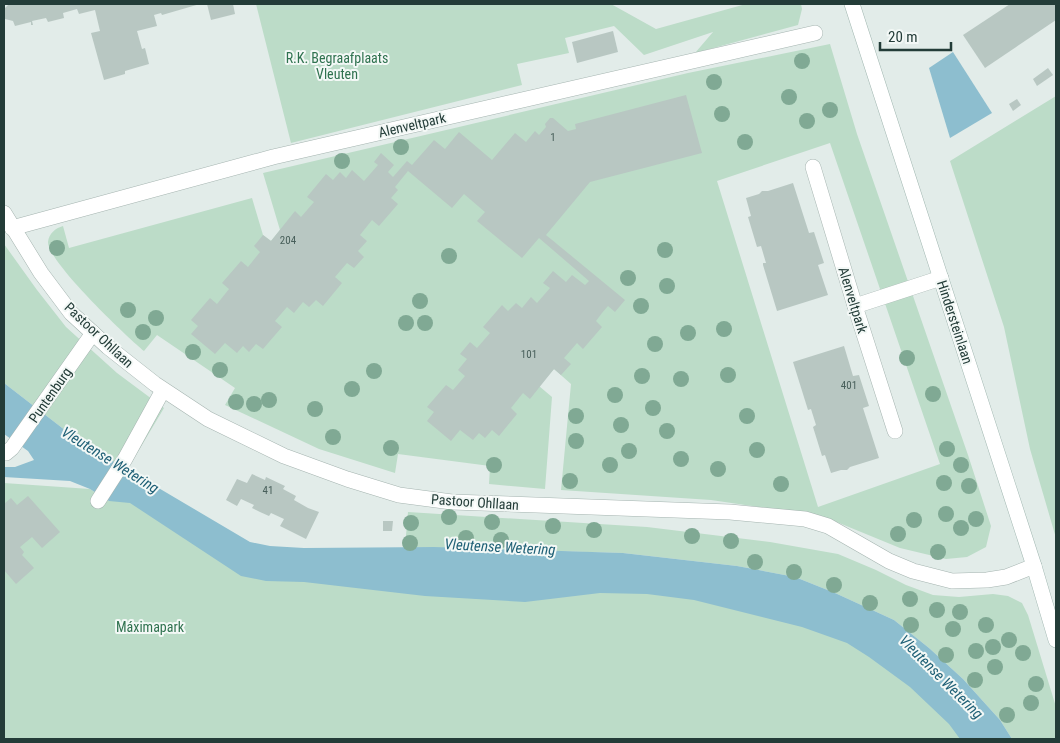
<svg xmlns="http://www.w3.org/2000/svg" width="1060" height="743" viewBox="0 0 1060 743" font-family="'Roboto Condensed',sans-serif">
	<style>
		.green { fill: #bcdcc8; fill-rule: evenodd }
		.water { fill: #8dbecf }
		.building { fill: #b8c7c2 }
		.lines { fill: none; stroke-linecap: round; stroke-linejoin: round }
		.street-casing { stroke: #a5b4b0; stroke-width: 16 }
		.secondary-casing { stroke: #a1b7b1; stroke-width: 16 }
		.street { stroke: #fff; stroke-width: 15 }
		.secondary { stroke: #fff; stroke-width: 15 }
		.tree { fill: #80a994 }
		.labels { text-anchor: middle; stroke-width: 4; stroke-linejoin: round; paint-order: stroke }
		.number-label { font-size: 11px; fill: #485f5a }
		.park-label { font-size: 14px; fill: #2f724f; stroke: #f3f8f6 }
		.street-label { font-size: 14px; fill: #233c38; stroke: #f3f8f6 }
		.water-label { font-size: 15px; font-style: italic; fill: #1f6076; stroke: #f3f8f6 }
	</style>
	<rect width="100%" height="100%" fill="#e2ece9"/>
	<g class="green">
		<path d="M256,4h355l45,25 90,-25h55l1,5 -4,16 -103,28 18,-21 -69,23 -30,-29 -49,12 4,15 -52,11 5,21 -231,58z"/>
		<path d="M830,44l27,90 111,321 23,71 -5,21 -19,10 -21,2 -46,-11 -78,-32 -111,-16 -150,-10 10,-106 -17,-15 -15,17 13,11 -7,92 -56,-5 1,-18 -92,-12 -3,19 -76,-24 -94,-44 10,-17 -78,-53 -13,16c-18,-15 -96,-89 -96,-109 1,-9 8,-14 15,-16l6,22 183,-50 11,37 8,6 9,-11 -17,-57 425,-100zM830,143l110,321 -122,43 -101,-326z"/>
		<path d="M1056,96v442l-26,-89 -26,-122 -54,-166z"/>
		<path d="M4,244l33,46 29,37 51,46 47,35 -37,62 -48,-29 -75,-58z"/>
		<path d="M4,483l86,6 19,12 26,-7 127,63 540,44 183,138h-981z"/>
		<path d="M408,512l239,15 123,15 68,12 38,16 30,15 27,10 26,2 34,-3 15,2 14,7 6,12 28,92v32h-44l-12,-19 -37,-41 -34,-31 -35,-28 -59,-27 -40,-16 -58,-11 -114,-13 -218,-6z"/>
	</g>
	<g class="water">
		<path d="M953,52l39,61 -42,25 -21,-70z"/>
		<path d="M4,383l75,58 171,101 20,4 34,2 130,-1 189,6 114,13 58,11 40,16 59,27 35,28 34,31 37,41 12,19h-52l-11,-15 -39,-37 -41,-30 -22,-14 -45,-16 -108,-27 -47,-6 -47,-1 -75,9 -100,-6 -121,-14 -38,-1 -25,-5 -111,-73 -21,-2 -19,-12 -20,-8 -66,-4v-10h11l19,-7 -6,-9 -24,-17z"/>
	</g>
	<g class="building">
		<path d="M9,4h191l-38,11 -1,-2 -7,2 3,11 -20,5 5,18 3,-1 4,16 -24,7v3l-21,6 -13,-47 9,-2 -5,-21 -16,4 -2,-5 -14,4 1,5 -16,4 -2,-4 -14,3 1,4h-2v-3l-16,4 -2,-5 -8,-2 -1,-3v-7z"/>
		<path d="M207,4h26l2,10 -24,6z"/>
		<path d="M1010,4h46v16l-71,48 -22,-33z"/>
		<path d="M613,31l5,21 -41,11 -5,-21z"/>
		<path d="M1048,68l5,7 -16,11 -4,-7z"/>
		<path d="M686,95l16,58 -112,29 -44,53 79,65 -10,12 -7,-6 -6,7 -6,8 6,6 -19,22 -6,-6 -6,7 -7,8 7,6 -10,11 -7,-6 -24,30 -7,-6 -12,15 6,6 -18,22 -7,-6 -7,8 -6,-5 -6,7 -13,-10 -9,11 -24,-20 7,-9 -7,-5 19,-22 7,5 12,-14 -7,-6 9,-11 -7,-5 10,-12 7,6 13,-15 -7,-6 19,-22 6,6 8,-8 6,5 9,-11 6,6 13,-15 -7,-5 10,-12 13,11 6,-7 13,10 4,-4 -50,-43 -17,20 -45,-37 8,-9 -21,-18 -12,14 -44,-37 -13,16 3,3 -7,8 7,6 -19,22 -7,-6 -12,15 7,6 -9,10 6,6 -10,11 -7,-5 -12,14 7,6 -19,23 -7,-6 -7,7 -6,-5 -9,11 -7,-6 -12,14 7,6 -19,22 -7,-5 -7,8 -6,-6 -6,7 -12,-10 -10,11 -24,-20 7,-8 -7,-6 19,-22 7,6 12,-15 -7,-6 19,-22 7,6 12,-15 -6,-6 9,-11 8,6 24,-30 6,6 13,-15 -7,-5 19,-23 7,6 7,-8 6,6 6,-8 12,11 14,-16 -4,-3 7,-9 13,12 -6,7 5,5 14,-16 5,4 22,-25 11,9 14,-17 33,28 23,-27 11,9 9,-11 4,4 7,-8 -1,-3 5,-6h3l15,13 8,-2 -1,-5z"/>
		<path d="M1017,99l4,6 -8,6 -4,-7z"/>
		<path d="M793,183l16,50 5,-1 10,31 -6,2 10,30 -51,16 -14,-46v-2h3l-5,-17 -4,1 -9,-30 3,-1 -5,-18 13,-4 3,-3h6z"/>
		<path d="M844,346l9,30 6,-1 10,31 -6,2 16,50 -29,9 -3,3h-6l-10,3 -6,-18 -3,1 -9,-29 3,-2 -5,-16 -3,1 -15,-48z"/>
		<path d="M252,474l13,6 1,-3 19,9 -2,3 13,7 -2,4 14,8 11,4 -13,27 -26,-13 4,-7 -13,-6 -2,3 -9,-4 -8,-4 2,-3 -13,-6 -4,7 -11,-6 11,-21 10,4z"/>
		<path d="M28,496l32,36 -18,16 -10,-11 -12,10 4,5 -2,3 12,13 -18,16 -12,-14v-66l7,-6 6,7z"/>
		<path d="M383,521h10l-1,10h-9z"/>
	</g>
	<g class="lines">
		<defs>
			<g id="street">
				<path d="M813,167l42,139 40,125"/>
				<path d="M4,213l37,60 30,40 37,34 47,37 53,35 76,37 63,23 52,16 53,7 278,10 75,7 23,7 61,35 24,10 39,10 35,-1 19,-3 28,-11"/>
				<path d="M12,228l261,-71 542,-124"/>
				<path d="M855,306l86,-28"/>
				<path d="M4,452l2,1 6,-5 81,-115"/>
				<path d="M98,501l27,-42 38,-69"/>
			</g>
			<path id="secondary" d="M852,4l182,562 22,74"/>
		</defs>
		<use href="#street" class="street-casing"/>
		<use href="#secondary" class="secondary-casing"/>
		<use href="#street" class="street"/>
		<use href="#secondary" class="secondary"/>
	</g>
	<g class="tree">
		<circle cx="802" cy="61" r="8"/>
		<circle cx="714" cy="82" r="8"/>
		<circle cx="789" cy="97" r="8"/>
		<circle cx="830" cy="110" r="8"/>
		<circle cx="722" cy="114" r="8"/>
		<circle cx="807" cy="121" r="8"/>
		<circle cx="745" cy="142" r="8"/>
		<circle cx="401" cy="147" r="8"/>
		<circle cx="342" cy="161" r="8"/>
		<circle cx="57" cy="248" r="8"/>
		<circle cx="665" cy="250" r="8"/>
		<circle cx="449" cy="256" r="8"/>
		<circle cx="628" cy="278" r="8"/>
		<circle cx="667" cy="286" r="8"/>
		<circle cx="420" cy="301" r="8"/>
		<circle cx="641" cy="306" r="8"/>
		<circle cx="128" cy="310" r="8"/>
		<circle cx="156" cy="318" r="8"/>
		<circle cx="406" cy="323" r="8"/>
		<circle cx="425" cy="323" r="8"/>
		<circle cx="724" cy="329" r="8"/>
		<circle cx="143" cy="332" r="8"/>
		<circle cx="688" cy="333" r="8"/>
		<circle cx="655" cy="344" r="8"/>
		<circle cx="193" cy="352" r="8"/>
		<circle cx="907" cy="358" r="8"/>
		<circle cx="220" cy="370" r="8"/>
		<circle cx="374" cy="371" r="8"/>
		<circle cx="728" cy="375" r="8"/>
		<circle cx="642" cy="376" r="8"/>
		<circle cx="681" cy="379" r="8"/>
		<circle cx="352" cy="389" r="8"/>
		<circle cx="933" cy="394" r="8"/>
		<circle cx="615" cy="395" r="8"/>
		<circle cx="269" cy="400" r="8"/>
		<circle cx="236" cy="402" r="8"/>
		<circle cx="254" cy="404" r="8"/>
		<circle cx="653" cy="408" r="8"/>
		<circle cx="315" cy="409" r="8"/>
		<circle cx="576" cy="416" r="8"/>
		<circle cx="747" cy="416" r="8"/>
		<circle cx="621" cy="425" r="8"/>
		<circle cx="667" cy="431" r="8"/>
		<circle cx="333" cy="437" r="8"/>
		<circle cx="576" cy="441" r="8"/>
		<circle cx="391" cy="448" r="8"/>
		<circle cx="947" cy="449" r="8"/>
		<circle cx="757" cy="450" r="8"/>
		<circle cx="629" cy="451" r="8"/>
		<circle cx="681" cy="459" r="8"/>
		<circle cx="494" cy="465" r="8"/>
		<circle cx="610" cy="465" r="8"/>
		<circle cx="961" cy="465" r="8"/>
		<circle cx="718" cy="469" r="8"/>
		<circle cx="570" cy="481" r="8"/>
		<circle cx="944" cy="483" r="8"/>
		<circle cx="781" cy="484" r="8"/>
		<circle cx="969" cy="486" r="8"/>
		<circle cx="946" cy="514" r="8"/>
		<circle cx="449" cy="517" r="8"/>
		<circle cx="976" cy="519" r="8"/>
		<circle cx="914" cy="520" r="8"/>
		<circle cx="492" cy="522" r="8"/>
		<circle cx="411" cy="523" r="8"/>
		<circle cx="553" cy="526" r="8"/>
		<circle cx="961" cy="528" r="8"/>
		<circle cx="594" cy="530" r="8"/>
		<circle cx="898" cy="534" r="8"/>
		<circle cx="692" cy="536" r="8"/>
		<circle cx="466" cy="538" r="8"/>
		<circle cx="501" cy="540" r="8"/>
		<circle cx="731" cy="541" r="8"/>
		<circle cx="410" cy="543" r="8"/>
		<circle cx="938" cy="552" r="8"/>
		<circle cx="755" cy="562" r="8"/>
		<circle cx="794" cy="572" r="8"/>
		<circle cx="834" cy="585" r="8"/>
		<circle cx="910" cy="599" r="8"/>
		<circle cx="870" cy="603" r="8"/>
		<circle cx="937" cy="610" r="8"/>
		<circle cx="960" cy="612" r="8"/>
		<circle cx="911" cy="625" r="8"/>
		<circle cx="986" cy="625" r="8"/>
		<circle cx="953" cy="629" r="8"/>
		<circle cx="1009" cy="640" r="8"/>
		<circle cx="993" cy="647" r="8"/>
		<circle cx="976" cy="651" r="8"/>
		<circle cx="1023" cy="653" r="8"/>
		<circle cx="946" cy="655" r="8"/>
		<circle cx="995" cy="667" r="8"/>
		<circle cx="975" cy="680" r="8"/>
		<circle cx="1036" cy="684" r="8"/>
		<circle cx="1031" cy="703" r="8"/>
		<circle cx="1007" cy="715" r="8"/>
	</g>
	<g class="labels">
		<g class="number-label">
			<text x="553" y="141">1</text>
			<text x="288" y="244">204</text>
			<text x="529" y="358">101</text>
			<text x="849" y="389">401</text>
			<text x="268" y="494">41</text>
		</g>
		<g class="park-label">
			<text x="337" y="63">R.K. Begraafplaats<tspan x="337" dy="16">Vleuten</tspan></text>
			<text x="150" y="632">Máximapark</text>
		</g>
		<g class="street-label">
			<text transform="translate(412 125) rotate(-13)" y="5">Alenveltpark</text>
			<text transform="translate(853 300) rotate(73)" y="5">Alenveltpark</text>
			<text transform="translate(955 322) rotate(72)" y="5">Hindersteinlaan</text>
			<text transform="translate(99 335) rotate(43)" y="5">Pastoor Ohllaan</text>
			<text transform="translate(50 395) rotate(-55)" y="5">Puntenburg</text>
			<text transform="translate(475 502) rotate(4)" y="5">Pastoor Ohllaan</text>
		</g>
		<g class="water-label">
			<text transform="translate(110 460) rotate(32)" y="5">Vleutense Wetering</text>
			<text transform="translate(500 547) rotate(3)" y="5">Vleutense Wetering</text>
			<text transform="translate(941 677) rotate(45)" y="5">Vleutense Wetering</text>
		</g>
	</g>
	<rect width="1060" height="743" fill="none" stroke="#233c38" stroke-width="10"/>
	<path d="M880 42v8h71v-8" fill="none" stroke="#233c38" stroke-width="2.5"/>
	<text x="888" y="42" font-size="15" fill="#233c38" stroke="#f3f8f6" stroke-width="4" paint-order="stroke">20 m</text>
</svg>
